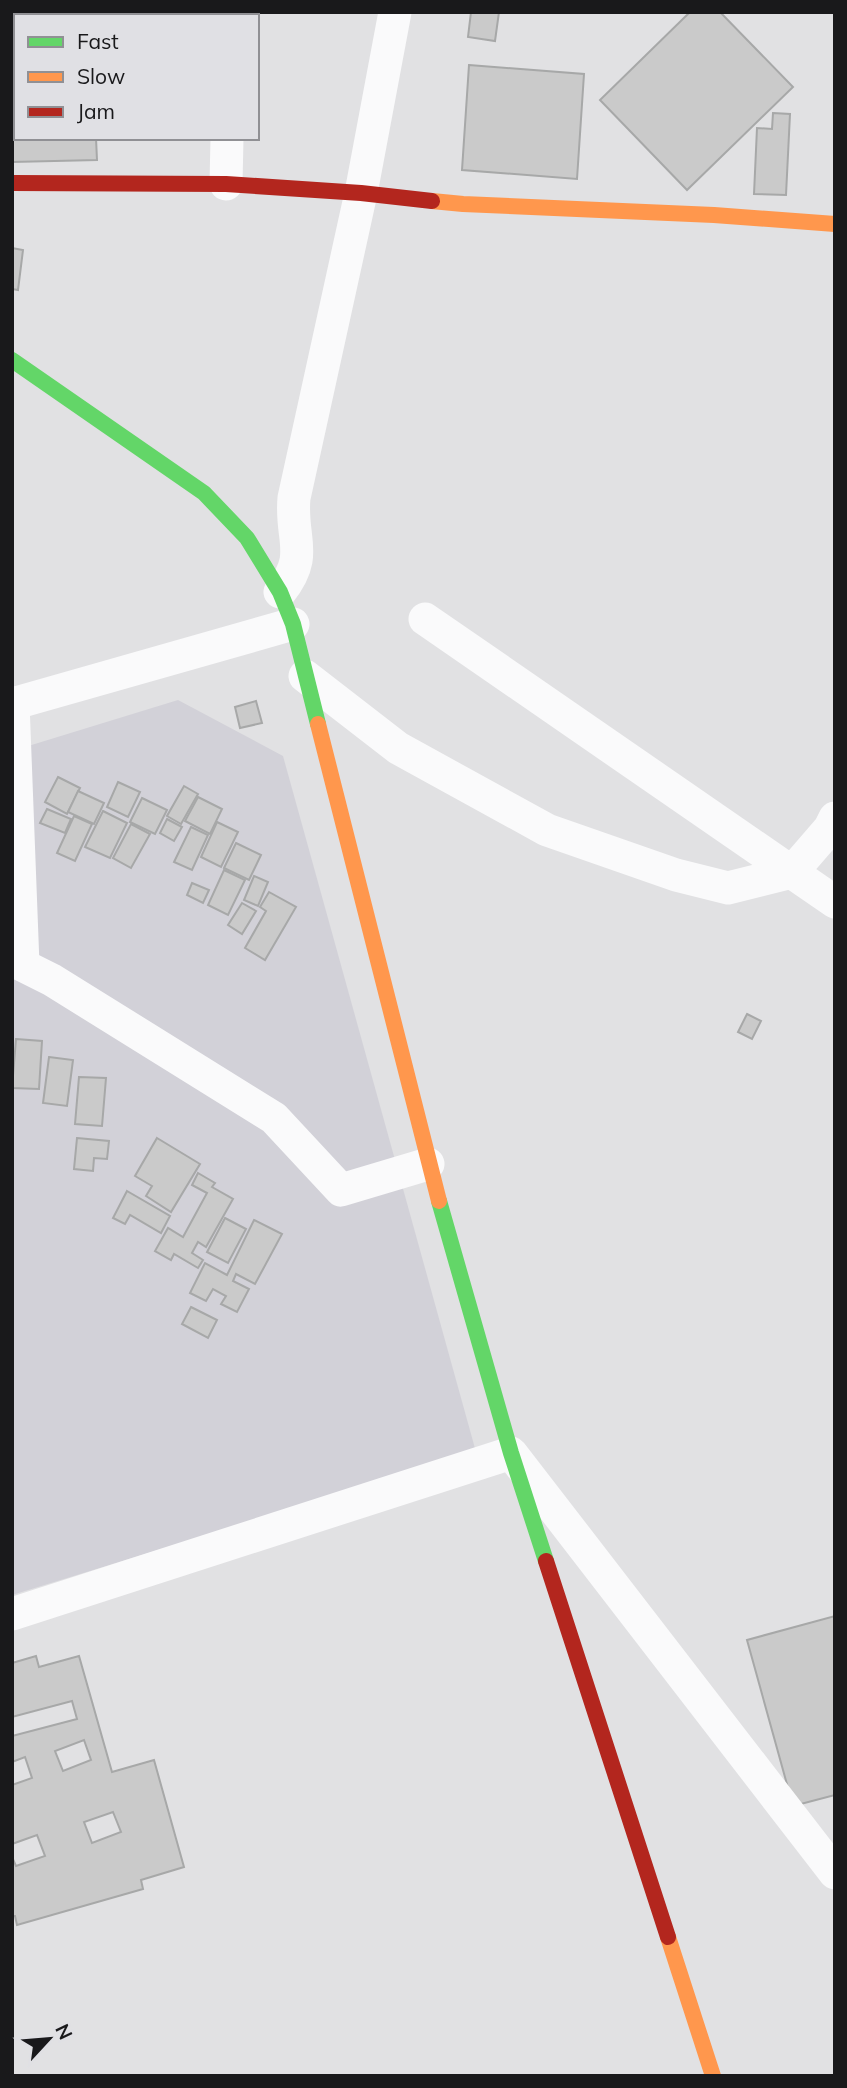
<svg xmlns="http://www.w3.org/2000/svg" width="847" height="2088" viewBox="0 0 847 2088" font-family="Mulish,sans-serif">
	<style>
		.built { fill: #d2d1d8 }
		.building { fill: #cacaca; stroke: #a7a8a8; stroke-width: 2; fill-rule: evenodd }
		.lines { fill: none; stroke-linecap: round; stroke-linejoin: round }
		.street { stroke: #fafafb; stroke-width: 33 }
		.fast { stroke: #63d668; stroke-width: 16 }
		.slow { stroke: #ff974d; stroke-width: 16 }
		.jam { stroke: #b3261e; stroke-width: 16 }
	</style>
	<rect width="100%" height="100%" fill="#e1e1e3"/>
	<path class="built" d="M178,700l105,56 193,696 -464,143v-844z"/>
	<g class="building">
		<path d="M12,12h60v4h-56v15h-4z"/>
		<path d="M471,12h28l-4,29 -27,-4z"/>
		<path d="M690,12h30l73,75 -106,103 -87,-90z"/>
		<path d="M469,65l115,9 -7,105 -115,-9z"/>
		<path d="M12,111h4v27h80l1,22 -85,2z"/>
		<path d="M773,113l17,1 -4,81 -32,-1 3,-66 15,1z"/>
		<path d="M12,248l11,2 -5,40 -6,-1z"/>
		<path d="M256,701l6,22 -22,5 -5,-21z"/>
		<path d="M58,777l22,11 -13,26 -22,-12z"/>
		<path d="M118,782l22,10 -12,25 -21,-10z"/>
		<path d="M184,786l14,8 -17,30 -14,-8z"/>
		<path d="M78,791l26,12 -10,21 -26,-12z"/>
		<path d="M198,797l24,12 -12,25 -25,-13z"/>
		<path d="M142,798l25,12 -12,24 -25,-12z"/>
		<path d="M47,809l24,10 -6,14 -25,-10z"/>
		<path d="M103,811l24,12 -17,35 -25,-11z"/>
		<path d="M74,816l18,8 -17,37 -18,-8z"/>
		<path d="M167,819l15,8 -8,14 -14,-8z"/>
		<path d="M217,822l21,10 -17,35 -20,-10z"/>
		<path d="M131,824l19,10 -19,34 -18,-10z"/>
		<path d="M191,827l17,8 -16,35 -18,-8z"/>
		<path d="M236,843l25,12 -12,25 -25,-12z"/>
		<path d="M224,870l21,10 -17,35 -20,-10z"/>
		<path d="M254,876l14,6 -10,24 -14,-6z"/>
		<path d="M192,883l17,7 -6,13 -16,-8z"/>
		<path d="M269,892l27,15 -31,53 -20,-12 21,-37 -6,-4z"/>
		<path d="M242,903l14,8 -14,23 -14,-9z"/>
		<path d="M747,1014l14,7 -9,18 -14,-7z"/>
		<path d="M16,1039l26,2 -3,48 -27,-1z"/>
		<path d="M49,1057l24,3 -6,46 -24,-3z"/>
		<path d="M79,1077l27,1 -4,48 -27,-2z"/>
		<path d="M77,1138l32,3 -2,18 -13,-1 -1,13 -19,-2z"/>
		<path d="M157,1138l43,26 -29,48 -25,-16 6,-10 -17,-10z"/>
		<path d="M198,1173l17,10 -3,4 21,12 -27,48 -8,-5 -6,11 11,7 -5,8 -24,-14 -3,6 -16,-9 13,-23 15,9 24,-44 -15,-8z"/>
		<path d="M127,1191l43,25 -9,17 -31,-18 -5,9 -12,-6z"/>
		<path d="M225,1218l21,11 -18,34 -21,-11z"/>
		<path d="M254,1220l28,14 -27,50 -19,-10 -3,7 16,8 -12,23 -16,-8 5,-8 -13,-7 -7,12 -16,-8 15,-30 22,12z"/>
		<path d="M191,1307l26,13 -9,18 -26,-14z"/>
		<path d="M835,1616v179l-42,11 -46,-166z"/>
		<path d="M36,1656l3,11 40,-11 33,116 42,-12 30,107 -43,13 2,9 -126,36 -2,-9h-3v-59l4,9 29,-10 -8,-21 -25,9v-59l20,-7 -7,-21 -13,5v-26l65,-17 -5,-18 -60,16v-54zM84,1740l7,20 -28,11 -8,-20zM113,1812l8,20 -29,11 -8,-21z"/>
	</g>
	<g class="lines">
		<g class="street">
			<path d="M229,16v-4"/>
			<path d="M226,184l1,-46"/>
			<path d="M280,592c30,-37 10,-53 14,-94l67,-305 34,-181"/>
			<path d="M425,619l410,283"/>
			<path d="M305,676l93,72 149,82 129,45 52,13 64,-16 38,-44 5,-10"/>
			<path d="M13,703l10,262"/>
			<path d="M12,704l281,-80"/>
			<path d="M12,960l40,20 222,138 67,72 87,-26"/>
			<path d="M12,1614l499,-161 324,420"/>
		</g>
		<g class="fast">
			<path d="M12,360l192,133 43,45 33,54 13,32 25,100"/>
			<path d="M439,1201l72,252 35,108"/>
		</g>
		<g class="slow">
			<path d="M432,201l31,3 251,11 121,9"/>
			<path d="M318,724l121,477"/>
			<path d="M668,1937l45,139"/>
		</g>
		<g class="jam">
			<path d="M12,183l214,1 135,9 71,8"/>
			<path d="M546,1561l122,376"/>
		</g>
	</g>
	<rect width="847" height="2088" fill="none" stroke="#19191b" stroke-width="28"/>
	<rect x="14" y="14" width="245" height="126" fill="#e0e0e4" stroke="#909094" stroke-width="2"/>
	<rect x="28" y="37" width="35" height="10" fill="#63d668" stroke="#909094" stroke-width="2"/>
	<text x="77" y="49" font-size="21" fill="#19191b">Fast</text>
	<rect x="28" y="72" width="35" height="10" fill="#ff974d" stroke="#909094" stroke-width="2"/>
	<text x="77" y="84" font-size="21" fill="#19191b">Slow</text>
	<rect x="28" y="107" width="35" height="10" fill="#b3261e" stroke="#909094" stroke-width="2"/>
	<text x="77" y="119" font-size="21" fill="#19191b">Jam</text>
	<g transform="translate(49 2039) rotate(64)" stroke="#e0e0e4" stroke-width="5" paint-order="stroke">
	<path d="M0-5L12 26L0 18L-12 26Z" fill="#19191b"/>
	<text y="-10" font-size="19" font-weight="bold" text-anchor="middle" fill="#19191b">N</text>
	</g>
</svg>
